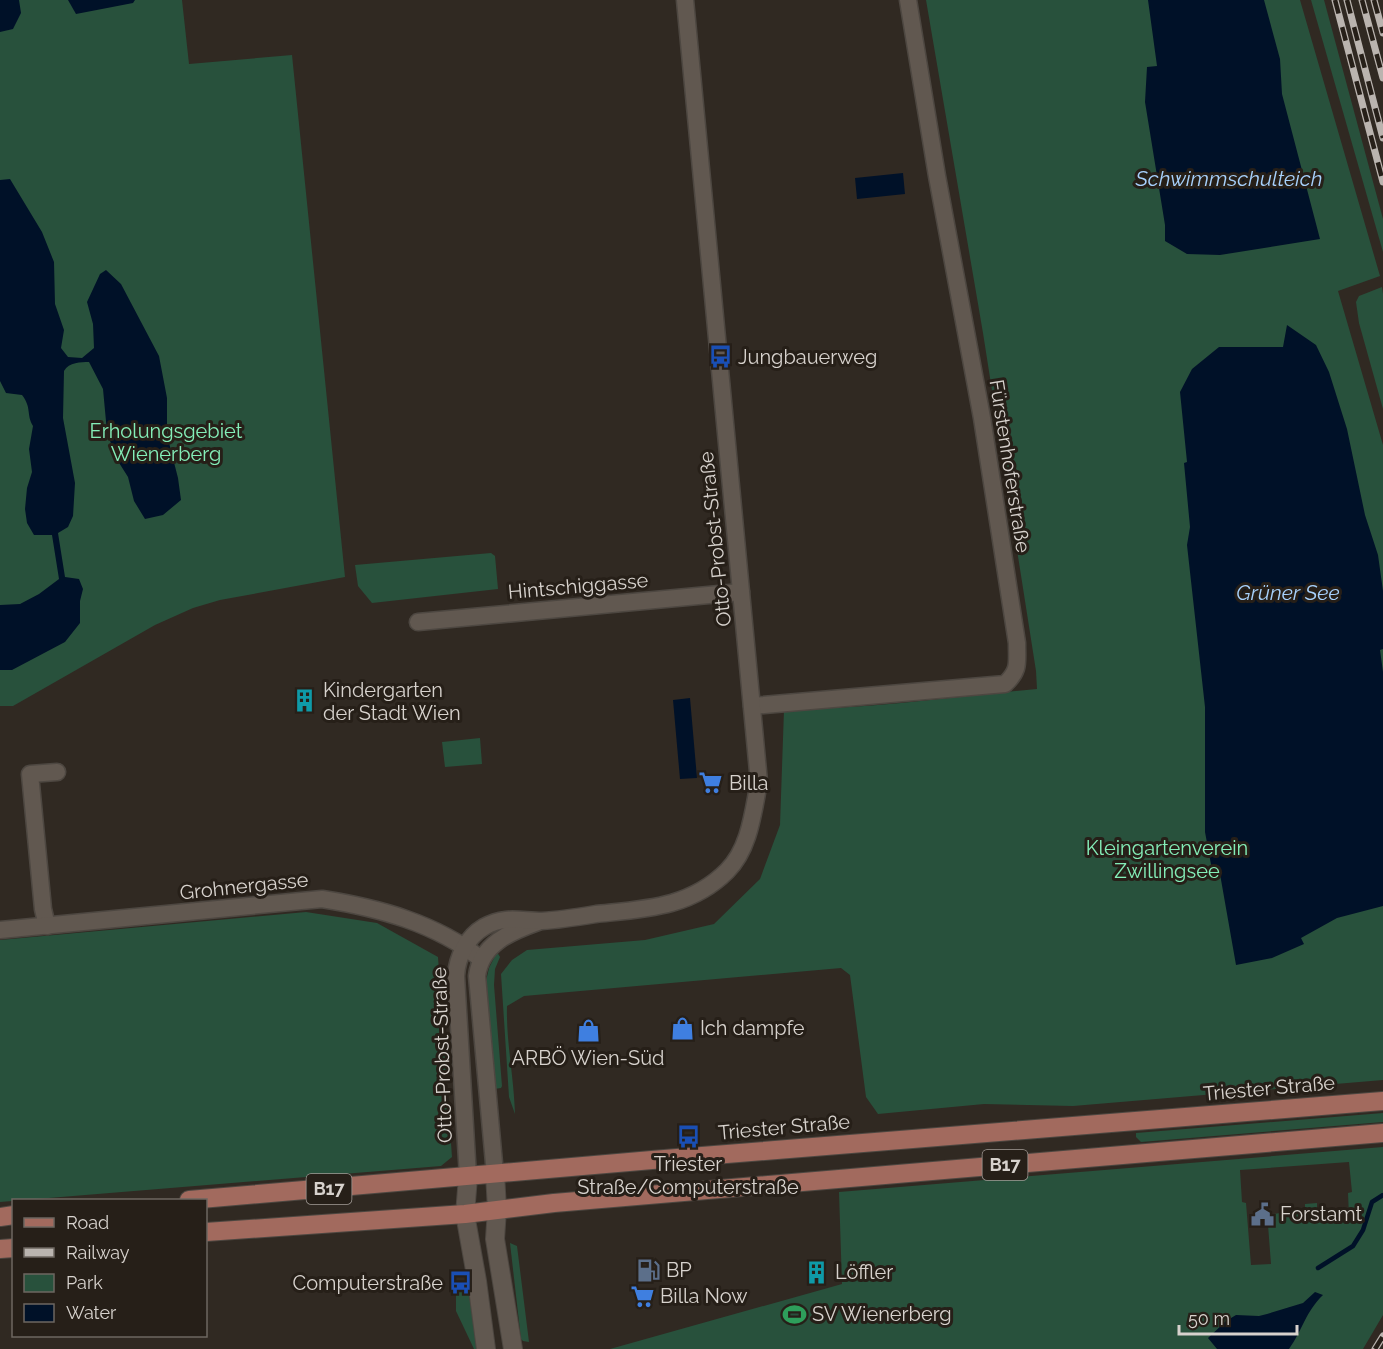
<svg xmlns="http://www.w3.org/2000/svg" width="1383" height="1349" viewBox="0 0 1383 1349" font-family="Raleway,sans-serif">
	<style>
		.green { fill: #28513c; fill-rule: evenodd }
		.water { fill: #001128 }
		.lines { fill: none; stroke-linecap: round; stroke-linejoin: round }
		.stream { stroke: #001128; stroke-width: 4.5 }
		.minor-casing { stroke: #4d4741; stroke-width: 19 }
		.tertiary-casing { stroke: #4d4741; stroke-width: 20 }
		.primary-casing { stroke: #4d4741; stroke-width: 20 }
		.minor { stroke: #615850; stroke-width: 16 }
		.tertiary { stroke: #615850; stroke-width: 18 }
		.primary { stroke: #a26a5e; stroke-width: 18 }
		.rail-casing { stroke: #bab4af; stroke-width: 7 }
		.rail { stroke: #261f18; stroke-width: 4.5; stroke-dasharray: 14; stroke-linecap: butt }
		.labels { text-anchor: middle; stroke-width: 6; stroke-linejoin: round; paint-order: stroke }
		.shield { fill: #261f18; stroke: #a29c97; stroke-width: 1.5 }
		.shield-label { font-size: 18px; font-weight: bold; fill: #d7d2cd }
		.poi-label { font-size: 20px; fill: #d7d2cd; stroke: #261f18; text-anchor: start }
		.park-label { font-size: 20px; fill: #84eeb8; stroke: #261f18 }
		.street-label { font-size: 20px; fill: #d7d2cd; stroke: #261f18 }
		.water-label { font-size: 21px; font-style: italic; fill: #a7d1fc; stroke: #261f18 }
	</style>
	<rect width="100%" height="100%" fill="#302922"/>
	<g class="green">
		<path d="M0,0h182l7,64 103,-9 53,522 -125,23 -27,8 -38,17 -142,81h-13z"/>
		<path d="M926,0h374l80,276 -42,15 45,154v635l-310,26 -89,-2 -106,10 -12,-17 -16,-122 -9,-7 -317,28 -17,10c-1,36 7,71 8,108l-6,-17 -8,-123 11,-14 15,-10 118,-10 69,-16 46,-45 20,-54 4,-115c84,-1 169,-13 253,-21l-1,-18 -53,-338z"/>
		<path d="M1311,0h13l59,219v33z"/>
		<path d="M1382,287l1,7v115l-24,-86 -3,-21 3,-6z"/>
		<path d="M491,553l4,3 3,33 -126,14 -14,-17 -3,-21z"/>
		<path d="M480,738l2,26 -37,3 -3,-25z"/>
		<path d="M306,912l71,11 61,34 14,200 -11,9 -441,36v-262z"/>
		<path d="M497,952l3,5 -5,12 -1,16 8,101 -1,2 -7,1 -8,-108 3,-13z"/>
		<path d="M1383,1113v9l-242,20 -5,-5v-4z"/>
		<path d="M1383,1147v168l-20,34h-753l232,-65 -3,-92zM1349,1162l3,30 -4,1 1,23 -20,1 -1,-7h-11v-7l-12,1v7l-13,1 -1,-8 -12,1 1,8 -6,1 1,11h-7l3,39 -20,1 -5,-62 -4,-1 -2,-32z"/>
		<path d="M510,1243l7,3 12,96 -6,-1 -2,-2z"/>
		<path d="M460,1285l7,3 14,61h-7l-18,-38v-22z"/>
	</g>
	<g class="water">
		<path d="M0,0h19l2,13 -8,16 -13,3z"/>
		<path d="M68,0h67l-2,3 -57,11z"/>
		<path d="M1148,0h116l16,59 2,35 38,145 -100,16 -33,-1 -22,-13v-16l-20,-123 2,-35 10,-1z"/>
		<path d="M903,173l2,21 -48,5 -2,-21z"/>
		<path d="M10,179l32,53 12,30 1,42 9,26 -3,18 7,9 14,1 12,-10 -1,-24 -6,-22 13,-28 6,-4 15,14 38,72 8,42v37l11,43 3,22 -18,15 -18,4 -11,-18 -6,-24 -12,-19 -9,-26 -4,-43 -14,-27c-8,0 -20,0 -25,9l-1,47 12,65 -2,33 -5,11 -10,6 7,44 14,2 4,10 -3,12v22l-15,19 -53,28h-12v-65l20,-1 19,-10 20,-15 -7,-44h-18l-7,-12 -2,-14 2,-21 5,-16 -3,-23 4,-23c-7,-12 -1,-18 -11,-31l-16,-2 -6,-12v-201z"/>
		<path d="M1287,325l29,20 13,27 18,57 18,86 13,40 5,36v58l-3,1 3,22v234l-46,12 -36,20 3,6 -32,14 -36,7 -16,-91 -7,1 -8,-43v-125l-18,-162 3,-18 -6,-64 3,-1 -7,-70 12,-23 27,-22h64z"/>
		<path d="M690,698l7,80 -17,1 -7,-79z"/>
		<path d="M1315,1292l8,3c-17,16 -21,36 -34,54h-72l-9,-11 18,-17 10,-6 23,1 8,-2 36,-11z"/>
	</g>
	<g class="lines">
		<path class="stream" d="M1318,1268l35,-22 10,-16 9,-28 11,-7"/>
		<defs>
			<g id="minor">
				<path d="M418,622l323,-30"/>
				<path d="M752,706l253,-22c15,-14 12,-21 12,-41l-35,-225 -45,-242 -29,-176"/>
				<path d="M47,926l-4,-17 -13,-135 27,-2"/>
				<path d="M0,930l322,-31c57,9 113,24 159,60"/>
				<path d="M495,1174l-18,-198c4,-32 33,-44 61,-54"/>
				<path d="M468,1177l-12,-201c1,-19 11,-39 28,-49 21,-12 37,-6 58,-6 18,-1 36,-4 54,-7 48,-5 94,-6 131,-43 23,-23 26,-59 32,-89l-74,-782"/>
			</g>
			<g id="tertiary">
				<path d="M495,1174l2,35 -2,30 18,110"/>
				<path d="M468,1177l-3,37 12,67 9,68"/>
			</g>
			<g id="primary">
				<path d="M189,1200l463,-40 731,-59"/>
				<path d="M0,1217l14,-2"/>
				<path d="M206,1232l259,-18 89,-11 829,-70"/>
				<path d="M0,1249l14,-1"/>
			</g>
		</defs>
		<use href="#minor" class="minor-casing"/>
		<use href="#tertiary" class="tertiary-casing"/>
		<use href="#primary" class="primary-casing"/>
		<use href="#minor" class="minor"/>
		<use href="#tertiary" class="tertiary"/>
		<use href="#primary" class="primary"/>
		<defs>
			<g id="rail">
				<path d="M1335,0l48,182"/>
				<path d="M1347,0l36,138"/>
				<path d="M1362,0l21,78"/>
				<path d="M1374,0l9,33"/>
				<path d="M1375,1349l8,-13"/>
			</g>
		</defs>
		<use href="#rail" class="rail-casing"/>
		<use href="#rail" class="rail"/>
	</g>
	<defs>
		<symbol id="bus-bare" viewBox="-9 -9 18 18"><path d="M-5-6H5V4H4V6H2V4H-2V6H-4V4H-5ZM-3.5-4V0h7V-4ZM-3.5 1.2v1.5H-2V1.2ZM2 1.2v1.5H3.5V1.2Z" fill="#1a4fb4" stroke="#261f18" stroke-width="2.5" paint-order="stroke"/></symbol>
		<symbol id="building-bare" viewBox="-9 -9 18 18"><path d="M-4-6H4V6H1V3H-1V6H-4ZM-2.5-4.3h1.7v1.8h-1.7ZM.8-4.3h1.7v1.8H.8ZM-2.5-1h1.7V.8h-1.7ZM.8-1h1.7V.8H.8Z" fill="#0f9aa8" stroke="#261f18" stroke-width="2.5" paint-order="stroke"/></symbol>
		<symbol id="supermarket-bare" viewBox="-9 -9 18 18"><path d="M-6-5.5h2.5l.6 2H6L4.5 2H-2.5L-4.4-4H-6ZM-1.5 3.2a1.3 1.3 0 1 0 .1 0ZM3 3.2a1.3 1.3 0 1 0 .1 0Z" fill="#3f7fe0" stroke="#261f18" stroke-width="2.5" paint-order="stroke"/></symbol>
		<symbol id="shop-bare" viewBox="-9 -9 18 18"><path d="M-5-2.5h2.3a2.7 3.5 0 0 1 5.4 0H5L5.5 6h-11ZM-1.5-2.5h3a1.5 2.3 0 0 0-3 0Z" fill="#3f7fe0" stroke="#261f18" stroke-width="2.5" paint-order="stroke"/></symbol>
		<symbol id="civic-bare" viewBox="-9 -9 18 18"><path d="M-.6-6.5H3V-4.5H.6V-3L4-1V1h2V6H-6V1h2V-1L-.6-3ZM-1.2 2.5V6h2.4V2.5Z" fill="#5c6f8a" stroke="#261f18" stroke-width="2.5" paint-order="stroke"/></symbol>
		<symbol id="fuel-bare" viewBox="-9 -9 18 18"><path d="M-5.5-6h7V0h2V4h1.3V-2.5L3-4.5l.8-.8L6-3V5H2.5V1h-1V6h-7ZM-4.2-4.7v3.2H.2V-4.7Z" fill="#5c6f8a" stroke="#261f18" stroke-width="2.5" paint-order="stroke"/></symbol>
		<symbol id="stadium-bare" viewBox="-9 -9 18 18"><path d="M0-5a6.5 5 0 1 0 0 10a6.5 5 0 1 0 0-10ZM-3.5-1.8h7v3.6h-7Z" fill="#2e9e5b" stroke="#261f18" stroke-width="2.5" paint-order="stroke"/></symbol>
	</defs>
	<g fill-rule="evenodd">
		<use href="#bus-bare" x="704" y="340" width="33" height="33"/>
		<use href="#building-bare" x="288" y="684" width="33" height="33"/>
		<use href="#supermarket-bare" x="694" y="766" width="33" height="33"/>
		<use href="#shop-bare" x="666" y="1012" width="33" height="33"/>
		<use href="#shop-bare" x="572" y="1014" width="33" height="33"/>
		<use href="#bus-bare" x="672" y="1120" width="33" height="33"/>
		<use href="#civic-bare" x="1246" y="1198" width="33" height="33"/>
		<use href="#fuel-bare" x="632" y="1254" width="33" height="33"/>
		<use href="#building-bare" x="800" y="1256" width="33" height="33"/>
		<use href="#bus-bare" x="444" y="1266" width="33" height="33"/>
		<use href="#supermarket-bare" x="626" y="1280" width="33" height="33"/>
		<use href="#stadium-bare" x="778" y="1298" width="33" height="33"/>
	</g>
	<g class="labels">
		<g class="shield">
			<rect x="982.5" y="1150" width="45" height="30" rx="4.5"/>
			<rect x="306.5" y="1174" width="45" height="30" rx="4.5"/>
		</g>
		<g class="shield-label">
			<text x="1005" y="1171">B17</text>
			<text x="329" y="1195">B17</text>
		</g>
		<g class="poi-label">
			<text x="738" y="364">Jungbauerweg</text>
			<text x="323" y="697">Kindergarten<tspan x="323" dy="23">der Stadt Wien</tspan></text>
			<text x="729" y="790">Billa</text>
			<text x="700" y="1035">Ich dampfe</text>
			<text x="588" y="1065" text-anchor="middle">ARBÖ Wien-Süd</text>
			<text x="688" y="1171" text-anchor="middle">Triester<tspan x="688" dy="23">Straße/Computerstraße</tspan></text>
			<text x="1280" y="1221">Forstamt</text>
			<text x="666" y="1277">BP</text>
			<text x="835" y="1279">Löffler</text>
			<text x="443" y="1290" text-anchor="end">Computerstraße</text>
			<text x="660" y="1303">Billa Now</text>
			<text x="812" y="1321">SV Wienerberg</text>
		</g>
		<g class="park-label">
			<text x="166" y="438">Erholungsgebiet<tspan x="166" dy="23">Wienerberg</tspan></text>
			<text x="1167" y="855">Kleingartenverein<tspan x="1167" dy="23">Zwillingsee</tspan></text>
		</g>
		<g class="street-label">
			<text transform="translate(1010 466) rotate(81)" y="7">Fürstenhoferstraße</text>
			<text transform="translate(715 539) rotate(-96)" y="7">Otto-Probst-Straße</text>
			<text transform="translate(578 586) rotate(-5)" y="7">Hintschiggasse</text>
			<text transform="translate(244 886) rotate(-6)" y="7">Grohnergasse</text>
			<text transform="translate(442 1055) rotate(-92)" y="7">Otto-Probst-Straße</text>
			<text transform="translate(1269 1088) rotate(-5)" y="7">Triester Straße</text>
			<text transform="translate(784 1127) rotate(-5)" y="7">Triester Straße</text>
		</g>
		<g class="water-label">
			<text x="1229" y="186">Schwimmschulteich</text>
			<text x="1288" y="600">Grüner See</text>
		</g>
	</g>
	<rect x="12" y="1199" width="195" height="138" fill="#261f18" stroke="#6d6760" stroke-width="1.5"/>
	<rect x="24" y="1218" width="30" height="9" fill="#a26a5e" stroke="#6d6760" stroke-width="1.5"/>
	<text x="66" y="1229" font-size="18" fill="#d7d2cd">Road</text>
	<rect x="24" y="1248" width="30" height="9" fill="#bab4af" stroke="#6d6760" stroke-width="1.5"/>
	<text x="66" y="1259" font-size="18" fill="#d7d2cd">Railway</text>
	<rect x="24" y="1274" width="30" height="18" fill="#28513c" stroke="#6d6760" stroke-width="1.5"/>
	<text x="66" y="1289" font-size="18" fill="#d7d2cd">Park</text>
	<rect x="24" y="1304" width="30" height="18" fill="#001128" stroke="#6d6760" stroke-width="1.5"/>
	<text x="66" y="1319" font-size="18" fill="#d7d2cd">Water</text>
	<path d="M1179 1325v9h118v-9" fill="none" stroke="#d7d2cd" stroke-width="3"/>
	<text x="1188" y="1325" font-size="18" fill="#d7d2cd" stroke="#261f18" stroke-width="4.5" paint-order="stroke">50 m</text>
</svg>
